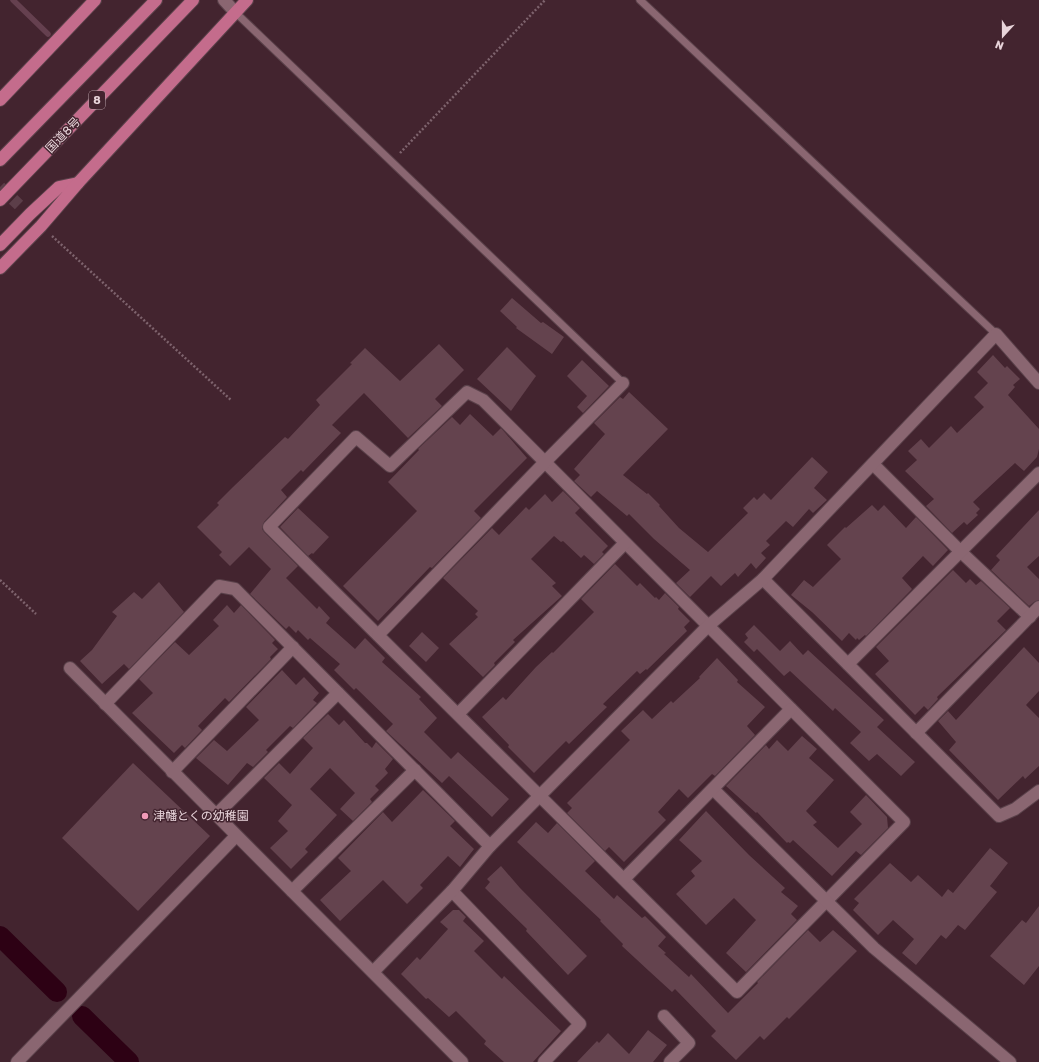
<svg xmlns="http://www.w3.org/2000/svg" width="1039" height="1062" viewBox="0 0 1039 1062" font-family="Rubik,'Noto Sans JP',sans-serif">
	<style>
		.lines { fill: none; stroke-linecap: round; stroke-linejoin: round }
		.stream { stroke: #65404f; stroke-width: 5.5 }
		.canal { stroke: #2d0114; stroke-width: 20 }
		.building { fill: #64434e }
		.minor-tunnel { stroke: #5c3e49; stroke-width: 12; stroke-dasharray: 12 6; stroke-linecap: butt }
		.service-casing { stroke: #5a414a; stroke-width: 9 }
		.minor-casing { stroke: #5a414a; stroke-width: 14 }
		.tertiary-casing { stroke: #5a414a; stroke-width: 14 }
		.trunk-casing { stroke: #5a414a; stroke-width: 14 }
		.path { stroke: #7e636d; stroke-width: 2.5; stroke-dasharray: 2 2; stroke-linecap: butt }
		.service { stroke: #8a6671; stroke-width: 7 }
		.minor { stroke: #8a6671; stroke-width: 12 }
		.tertiary { stroke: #8a6671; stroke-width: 12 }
		.trunk { stroke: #c46c8c; stroke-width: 12 }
		.poi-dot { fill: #f09ab7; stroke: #43242f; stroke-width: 1.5 }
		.labels { text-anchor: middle; stroke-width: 3; stroke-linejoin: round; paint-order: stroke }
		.shield { fill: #43242f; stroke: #b69fa7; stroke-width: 1 }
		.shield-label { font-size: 11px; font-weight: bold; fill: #e8d4da }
		.street-label { font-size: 12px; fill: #e8d4da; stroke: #43242f }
		.poi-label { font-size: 12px; fill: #e8d4da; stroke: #43242f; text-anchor: start }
	</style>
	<rect width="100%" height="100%" fill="#43242f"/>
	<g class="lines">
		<path class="stream" d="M13,0l35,34"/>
		<g class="canal">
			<path d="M0,936l57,56"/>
			<path d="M82,1016l47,46"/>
		</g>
	</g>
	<g class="building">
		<path d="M512,298l29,25 2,-1 21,15 -12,17 -36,-26 1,-1 -17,-16z"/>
		<path d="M439,344l25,26 -29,29 7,7 -34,32 -44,-45 -32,32 9,8 -38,39 -2,-2 -20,20 6,7 -23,25 -2,7 2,3 34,34 -12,12 31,31 2,-3 11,12 -4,5 29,26 10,-11 20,20 -3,4 39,35 -2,2 18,19 -13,14 27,27 7,-7 51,47 -17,18 -43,-41 -7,7 -56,-52 7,-7 -37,-36 -2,2 -20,-20 6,-6 -30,-26 -2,2 -10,-10 -2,3 -7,-7 -3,3 -36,-35 21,-25 -22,-22 -19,19 -11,-11 3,-3 -25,-25 22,-22 -2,-2 16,-16 52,-50 3,2 32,-34 -4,-5 36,-36 -2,-1 15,-15 35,33z"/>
		<path d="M507,347l29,29 -25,35 -34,-32z"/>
		<path d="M993,355l12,13 2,-2 13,13 -7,6 2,2 -7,8 31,34v20l-2,8 -13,14 -9,-8 -42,39 7,7 -4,4 2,2 -11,10 -3,-3 -12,11 -26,-27 8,-7 -29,-28 12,-11 -9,-9 13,-12 8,9 22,-22 6,7 27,-26 -10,-10 14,-14 -11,-11z"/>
		<path d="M582,360l27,26 -26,27 -6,-6 10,-11 -20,-20z"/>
		<path d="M629,392l39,37 -45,46 24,19 1,-1 12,12 -1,1 20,22 29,24 40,-39 -5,-5 11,-11 3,3 7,-7 7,7 41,-43 16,15 -14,16 13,12 -14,13 -4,-4 -16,18 -7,-6 -20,20 4,4 -9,8 5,5 -10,11 -5,-6 -13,14 -3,-4 -14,13 -10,-10 -21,21 -14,-14 14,-13 -36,-31 -25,-25 -2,2 -30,-25 -6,6 -17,-16 6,-6 -6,-6 31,-35 -11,-11 26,-26 3,2z"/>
		<path d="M470,414l23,22 8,-8 26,30 -53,53 7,7 -49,50 -2,-1 -52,54 -35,-35 74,-75 -29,-29 31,-32 -1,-1 34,-32 8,8z"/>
		<path d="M563,491l17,17 -5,5 33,33 -6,6 2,2 -10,10 -10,-9 -3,3 -18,-17 -2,1 -7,-6 -23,23 25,24 -4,3 10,10 -49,44 2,2 -21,21 1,2 -12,12 -34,-33 29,-27 -3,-3 3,-3 -35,-33 49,-50 7,7 27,-28 3,3 16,-16 7,8z"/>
		<path d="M872,505l6,6 6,-6 22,23 10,-11 32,33 -15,16 -10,-10 -21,22 10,11 -46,47 -1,-1 -6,5 -2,-2 -1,2 -7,-7 -7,8 -30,-29 -21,-17 13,-15 9,7 28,-28 -14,-14 18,-18 1,1z"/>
		<path d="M298,508l31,29 -16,17 -1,-1 -4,3 -28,-29z"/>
		<path d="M1039,510v46l-12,11 12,12v21l-5,2 -5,4 -38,-36 9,-10 -4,-4z"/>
		<path d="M615,564l22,22 3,-3 15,15 1,-1 3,3 6,-7 14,14 -1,2 12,12 -6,6 3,4 -40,39 -1,-1 -6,5 -3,-3 -34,33 4,3 -38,37 -3,-3 -32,32 -26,-26 1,-2 -27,-28 21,-20 3,3 30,-33 16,-15 1,1 41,-41 -13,-13z"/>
		<path d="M953,570l13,13 4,-4 6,6 5,-4 29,27 -13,13 9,9 -69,67 1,2 -10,11 -4,-4 -9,9 -40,-41 14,-13 -13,-14z"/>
		<path d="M159,582l25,30 -55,57 -5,-5 -22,20 -22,-23 12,-11 25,-34 -5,-4 22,-20 8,7z"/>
		<path d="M227,605l7,8 7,-8 34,35 -3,3 6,6 -8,8 1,2 -42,43 -4,-4 -27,28 4,4 -17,18 -3,-3 -8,8 -42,-40 21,-20 -14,-14 36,-37 14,13 30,-29 -6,-6z"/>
		<path d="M754,625l26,26 10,-10 13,14 5,-5 76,70 -7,7 38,35 -14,14 -24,-22 -8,7 -19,-18 11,-11 -26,-24 -2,3 -43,-40 -6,5 -27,-27 -3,3 -10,-10 4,-4 -3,-4z"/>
		<path d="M422,632l17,16 -13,14 -17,-16z"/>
		<path d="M1024,647l15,16v28l-13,14 13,13v48l-14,13 -2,-3 -25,24 -49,-50 7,-8 -18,-21 10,-10 8,9z"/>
		<path d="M717,658l21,22 -1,2 28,25 -18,19 8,9 -40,41 -3,-2 -24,24 -9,-9 -21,23 8,8 -42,42 -15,-15 -4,4 -38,-38 5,-5 -5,-5 63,-63 -9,-9 22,-21 9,9 19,-18 2,2 27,-25 -1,-1z"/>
		<path d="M282,670l14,15 8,-8 15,16 -6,7 4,3 -24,25 -3,-2 -24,24 2,2 -15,15 -6,-4 -19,22 -32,-27 18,-18 13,11 32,-31 -13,-13z"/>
		<path d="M328,714l11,11 5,-5 21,23h2l5,5 4,-6 17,17 -8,10 3,4 -13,13 4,4 -9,9 2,3 -19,19 -13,-12 15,-16 -25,-25 -20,21 27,26 -32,34 3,3 -17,17 -21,-21 18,-17 -10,-10 14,-16 -28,-27 15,-15 11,11 23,-26 -10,-10z"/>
		<path d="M802,736l15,13 -8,9 25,22 -28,31 11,11 -4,3 25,23 24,-24 -12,-12 16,-17 21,22 1,11 -27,27 -5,-4 -24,25 -39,-36 -3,3 -2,-1 -1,1 -30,-31 -1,1 -30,-27 40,-41 3,4 8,-9 11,11z"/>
		<path d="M133,763l77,73 -72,75 -76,-73z"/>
		<path d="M423,790l32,31 -5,5 24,23 -14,18 -12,-11 -28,29 3,3 -16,16 -24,-24 -43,41 -20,-21 31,-29 -13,-13 45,-46 9,10z"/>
		<path d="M706,811l43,44 36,33 -4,4 17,14 -7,8 6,6 -51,52 -20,-19 30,-33 -22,-22 -28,27 -30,-31 19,-18 -4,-5 11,-10 -23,-21z"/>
		<path d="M536,822l12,11 9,-10 38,38 -10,10 29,28 3,-4 25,23 3,-2 21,21 -8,9 8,7 -2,1 25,23 2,-3 37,39 30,-30 -1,-1 51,-52 12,12 13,-12 24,21 -68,68 -2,-2 -23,23 -4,-4 -24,24 -25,-24 5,-5 -41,-42 -3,3 -23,-21 -27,-25 1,-2 -23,-23 1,-1 -84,-78z"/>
		<path d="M990,848l18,15 -18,23 7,6 -32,38 -7,-5 -12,14 -5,-4 -25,30 -14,-12 12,-14 -21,-19 -15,15 -25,-25 6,-7 -5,-4 36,-36 21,19 7,-7 24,22 6,-8 5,4z"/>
		<path d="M501,866l19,22 67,68 -19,19 -42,-44 1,-2 -42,-41 5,-6 -3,-3z"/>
		<path d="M1039,906v60l-15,19 -34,-29 32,-36 4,3z"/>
		<path d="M453,910h6l7,7 -3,4 21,20 -10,10 28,28 2,-3 57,55 -28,31h-29l-20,-18 2,-3 -30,-30 -7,6 -21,-19 -2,1 -25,-25 16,-17 3,3 28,-31 -8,-7z"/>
		<path d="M648,1030l19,15 -14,17h-76l20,-21 2,2 9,-10 21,21z"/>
	</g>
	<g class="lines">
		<path class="minor-tunnel" d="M0,187l19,18"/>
		<defs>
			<g id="service">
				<path d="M640,0l356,334"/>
				<path d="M235,12l388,371"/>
			</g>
			<g id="minor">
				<path d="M224,0l11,12"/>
				<path d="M467,392l16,8 421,422 -167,170 -468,-465 87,-90 34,29z"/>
				<path d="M873,464l88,88 69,65"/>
				<path d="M763,579l236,237 16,-7 24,-18"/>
				<path d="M378,635l167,-173 78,-79"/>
				<path d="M848,664l191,-191"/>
				<path d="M105,704l114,-118 16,3 255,257"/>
				<path d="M458,714l167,-171"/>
				<path d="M916,733l123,-126"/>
				<path d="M172,772l121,-125"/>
				<path d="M713,789l161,159 136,114"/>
				<path d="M216,815l122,-122"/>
				<path d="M624,879l167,-170"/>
				<path d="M292,891l123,-121"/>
				<path d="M452,891l128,133 -36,38"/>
				<path d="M373,972l79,-81 38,-45 218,-220 55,-47 233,-245 43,49"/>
				<path d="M664,1016l25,27 -19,19"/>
				<path d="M17,1062l219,-226"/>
			</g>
			<path id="tertiary" d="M70,668l392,394"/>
			<g id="trunk">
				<path d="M0,100l95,-100"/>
				<path d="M0,160l156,-160"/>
				<path d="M0,200l193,-200"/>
				<path d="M0,245l30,-31 29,-27 19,-4"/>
				<path d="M0,268l41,-42 37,-43 169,-183"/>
			</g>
		</defs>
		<use href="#service" class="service-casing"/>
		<use href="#minor" class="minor-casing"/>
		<use href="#tertiary" class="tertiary-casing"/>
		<use href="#trunk" class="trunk-casing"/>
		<g class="path">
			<path d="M400,153l145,-153"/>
			<path d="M52,236l179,164"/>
			<path d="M0,580l36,34"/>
		</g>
		<use href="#service" class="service"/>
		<use href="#minor" class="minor"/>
		<use href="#tertiary" class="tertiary"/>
		<use href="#trunk" class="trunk"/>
	</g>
	<circle class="poi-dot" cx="145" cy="816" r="4"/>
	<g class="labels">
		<rect class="shield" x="89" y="91" width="16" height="18" rx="3"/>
		<g class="shield-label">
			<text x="97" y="104">8</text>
		</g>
		<g class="street-label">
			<text transform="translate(63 135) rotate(-46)" y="4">国道8号</text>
		</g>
		<g class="poi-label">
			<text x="153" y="820">津幡とくの幼稚園</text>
		</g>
	</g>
	<g transform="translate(1003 36) rotate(201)" stroke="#43242f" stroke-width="3" paint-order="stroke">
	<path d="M0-3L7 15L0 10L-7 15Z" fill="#e8d4da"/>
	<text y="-6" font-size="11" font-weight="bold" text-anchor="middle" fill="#e8d4da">N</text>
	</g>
</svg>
